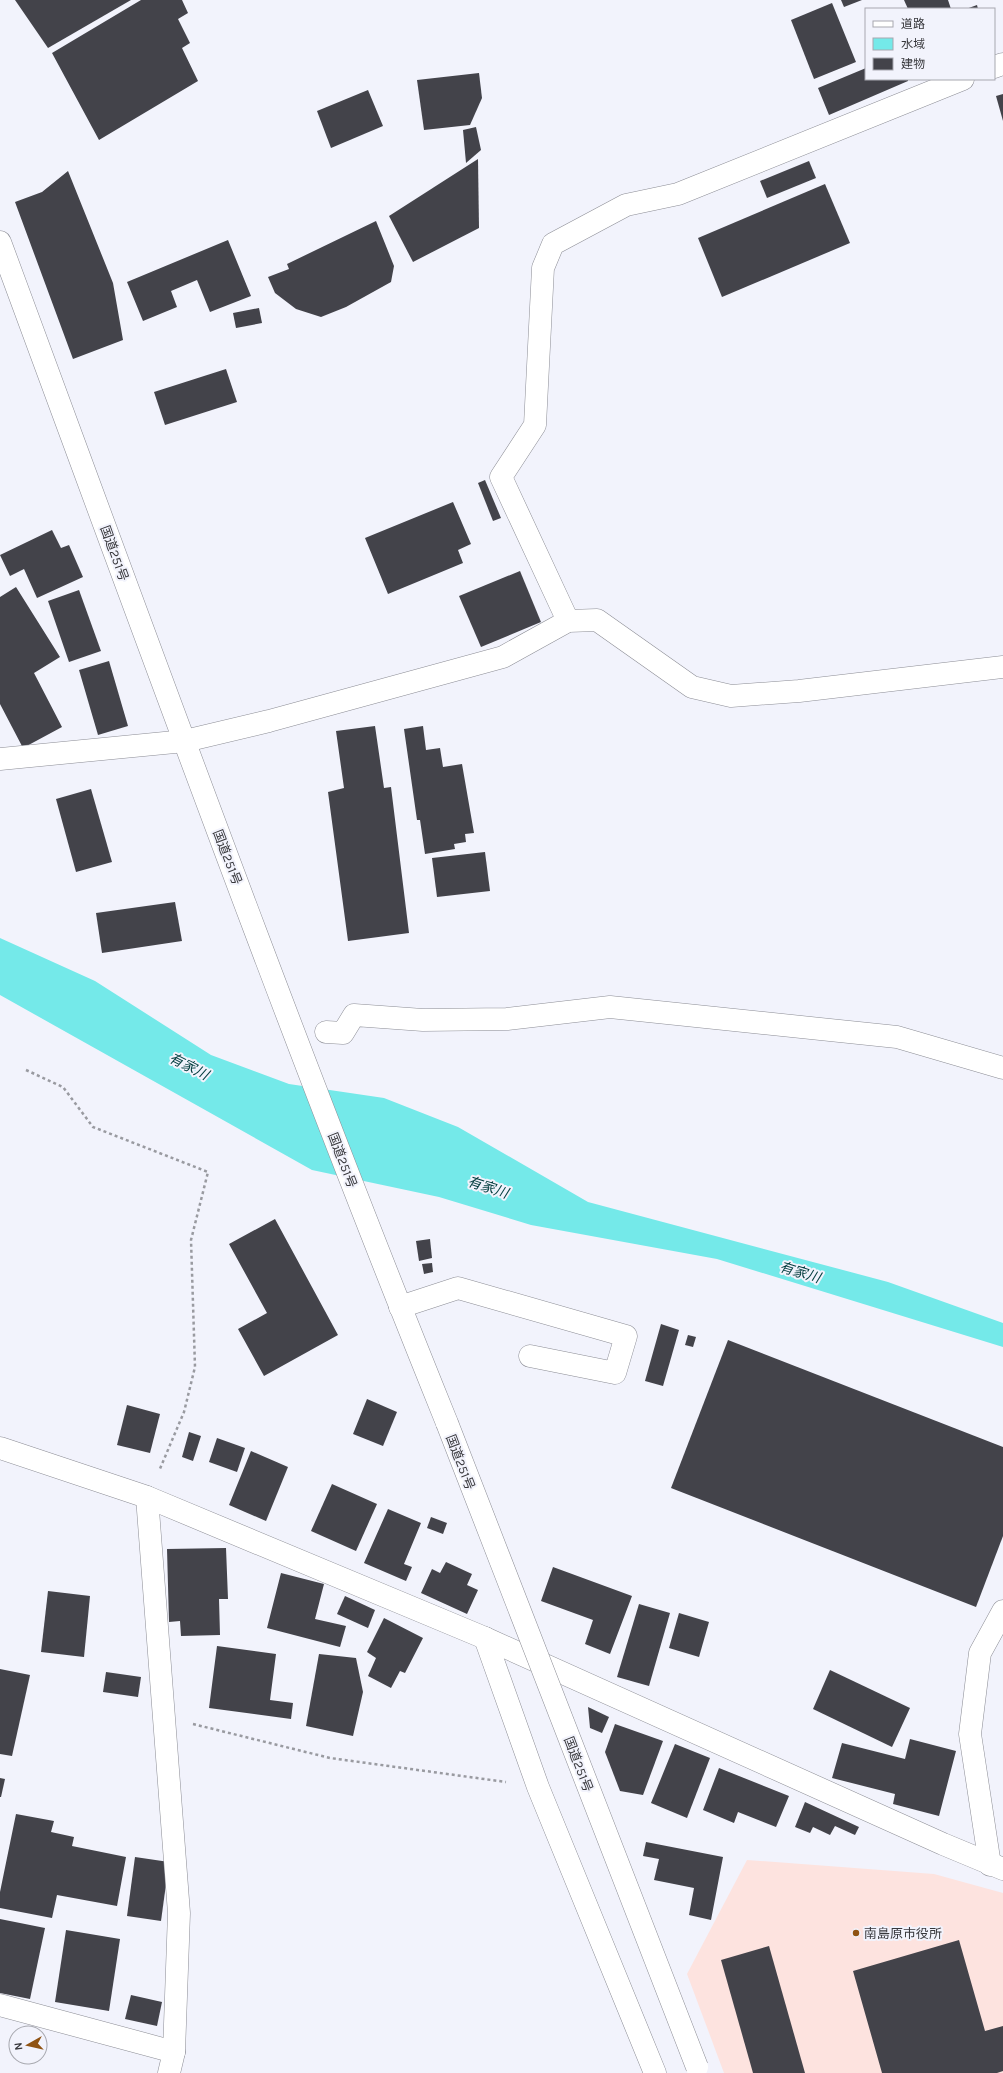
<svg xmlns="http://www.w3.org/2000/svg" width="1003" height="2073" viewBox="0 0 1003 2073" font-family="Karla,'Noto Sans JP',sans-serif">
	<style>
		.commercial { fill: #fde3df }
		.water { fill: #74e9e9 }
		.building { fill: #43434a }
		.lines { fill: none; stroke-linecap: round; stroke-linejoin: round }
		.minor-casing { stroke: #8c8d95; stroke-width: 23 }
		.highway-casing { stroke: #8c8d95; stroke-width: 23 }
		.path { stroke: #999aa0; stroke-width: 2.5; stroke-dasharray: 3 3; stroke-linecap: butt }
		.minor { stroke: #fff; stroke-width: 22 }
		.highway { stroke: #fff; stroke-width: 22 }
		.highway-bridge-casing { stroke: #8c8d95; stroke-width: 23; stroke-linecap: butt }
		.highway-bridge { stroke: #fff; stroke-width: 22 }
		.poi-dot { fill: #8f5313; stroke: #f2f3fc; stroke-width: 1.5 }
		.labels { text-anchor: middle; stroke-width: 4; stroke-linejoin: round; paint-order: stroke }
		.street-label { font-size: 13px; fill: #37373b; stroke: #f2f3fc }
		.poi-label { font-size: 13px; fill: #37373b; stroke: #f2f3fc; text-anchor: start }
		.water-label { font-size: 14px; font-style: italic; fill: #013c3d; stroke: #f2f3fc }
	</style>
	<rect width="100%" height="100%" fill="#f2f3fc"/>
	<path class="commercial" d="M747,1860l187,14 69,19v180h-279l-37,-99z"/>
	<path class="water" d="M0,938l95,43 116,74 78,29 95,14 74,29 130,75 300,80 115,41v24l-286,-88 -186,-34 -92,-28 -127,-27 -312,-175z"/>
	<g class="building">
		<path d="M15,0h116l-83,48z"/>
		<path d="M141,0h41l6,13 -10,6 12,24 -8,5 16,33 -99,59 -47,-87z"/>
		<path d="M841,0h21l-18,7z"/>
		<path d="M904,0h44l3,9h-43z"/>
		<path d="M832,3l24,59 -42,17 -23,-59z"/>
		<path d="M977,5l1,4h-12z"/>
		<path d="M866,68v11h42v2l-79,34 -11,-27z"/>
		<path d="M479,73l3,25 -12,27 -46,5 -7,-50z"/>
		<path d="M368,90l15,36 -52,22 -14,-37z"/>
		<path d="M1003,94v27l-7,-25z"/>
		<path d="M476,127l5,23 -15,13 -3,-33z"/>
		<path d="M478,159l1,69 -66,34 -24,-46z"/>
		<path d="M809,161l7,17 -49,20 -7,-17z"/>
		<path d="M68,171l45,112 10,57 -50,19 -58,-157 27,-10z"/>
		<path d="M825,184l25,59 -128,54 -24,-59z"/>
		<path d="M376,221l18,45 -3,16 -45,25 -25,10 -25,-8 -21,-16 -7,-16 21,-8 -2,-5z"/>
		<path d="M228,240l23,56 -41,16 -13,-32 -26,11 6,16 -34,14 -16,-39z"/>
		<path d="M259,308l3,15 -26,5 -3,-15z"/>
		<path d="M226,369l11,33 -72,23 -11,-33z"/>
		<path d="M485,480l16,38 -8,3 -15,-38z"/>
		<path d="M453,502l18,42 -13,6 5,13 -75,31 -23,-56z"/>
		<path d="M52,530l9,18 8,-3 14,32 -46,21 -13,-29 -14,7 -10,-21z"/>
		<path d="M520,571l21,51 -60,25 -22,-51z"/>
		<path d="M16,587l44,70 -26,16 28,54 -39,21 -23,-44v-107z"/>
		<path d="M79,590l22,61 -32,11 -21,-61z"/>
		<path d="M109,661l19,65 -30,9 -19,-65z"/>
		<path d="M375,726l9,62 7,-1 18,146 -61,8 -20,-149 16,-4 -8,-57z"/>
		<path d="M423,726l3,24 14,-2 3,19 19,-3 12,69 -9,1 1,8 -12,2 1,5 -30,5 -5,-34h-3l-13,-91z"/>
		<path d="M91,789l21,73 -36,10 -20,-73z"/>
		<path d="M485,852l5,39 -53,6 -5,-39z"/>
		<path d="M175,902l7,39 -80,12 -6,-40z"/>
		<path d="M275,1219l63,116 -74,41 -26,-47 29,-16 -38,-69z"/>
		<path d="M430,1239l2,19 -13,3 -3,-20z"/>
		<path d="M432,1263l1,9 -9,2 -2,-10z"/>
		<path d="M661,1324l18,6 -16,56 -18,-5z"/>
		<path d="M688,1335l8,2 -3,10 -8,-2z"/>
		<path d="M728,1340l275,107v89l-27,71 -305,-119z"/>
		<path d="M367,1399l30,13 -14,34 -30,-12z"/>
		<path d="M127,1405l33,9 -10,39 -33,-8z"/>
		<path d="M189,1432l12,4 -8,25 -11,-4z"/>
		<path d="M217,1438l28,10 -8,24 -28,-10z"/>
		<path d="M251,1451l37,16 -22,54 -37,-16z"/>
		<path d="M332,1484l45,20 -21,47 -45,-20z"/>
		<path d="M388,1509l33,14 -17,41 8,3 -6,14 -42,-18z"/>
		<path d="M431,1517l16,6 -4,11 -16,-6z"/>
		<path d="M226,1548l2,51h-9l1,36 -39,1 -1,-15 -11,1 -2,-73z"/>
		<path d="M446,1562l26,12 -5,11 11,5 -11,24 -46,-21 11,-24 8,4z"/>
		<path d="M553,1567l79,29 -22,58 -25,-10 8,-24 -52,-19z"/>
		<path d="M281,1573l43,11 -9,35 31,7 -6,21 -73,-19z"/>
		<path d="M48,1591l42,5 -6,61 -43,-5z"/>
		<path d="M345,1596l30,14 -7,18 -31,-14z"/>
		<path d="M639,1604l31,9 -21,73 -32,-9z"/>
		<path d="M679,1613l30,9 -10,35 -30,-9z"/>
		<path d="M384,1618l39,20 -18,35 -5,-2 -9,17 -23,-12 8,-18 -9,-6z"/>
		<path d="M217,1646l59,8 -6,46 23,3 -2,16 -82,-11z"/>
		<path d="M319,1654l37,4 7,34 -10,44 -47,-10z"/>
		<path d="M0,1669l30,6 -18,81 -12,-2z"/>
		<path d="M830,1670l80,38 -18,39 -79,-38z"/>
		<path d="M106,1672l35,5 -3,20 -35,-5z"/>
		<path d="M588,1707l21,10 -7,16 -12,-5z"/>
		<path d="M615,1724l48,17 -20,54 -23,-4 -15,-39z"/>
		<path d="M910,1739l46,12 -17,65 -46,-12 2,-10 -63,-16 10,-35 63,16z"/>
		<path d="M675,1744l35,14 -23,60 -36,-15z"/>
		<path d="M719,1768l70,28 -13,31 -38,-15 -4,11 -31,-13z"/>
		<path d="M0,1778l5,1 -4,18h-1z"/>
		<path d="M805,1802l54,25 -4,8 -20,-9 -5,9 -17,-8 -3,6 -15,-6z"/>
		<path d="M16,1814l38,7 -3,11 23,5 -2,9 54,11 -9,49 -60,-11 -5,23 -52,-10v-16z"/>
		<path d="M646,1842l77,15 -12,63 -22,-5 5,-27 -40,-8 5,-21 -16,-3z"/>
		<path d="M135,1857l34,5 -8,59 -34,-5z"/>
		<path d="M0,1919l45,9 -15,71 -30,-6z"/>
		<path d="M66,1930l54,9 -11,72 -54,-9z"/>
		<path d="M959,1940l26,91 18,-5v45l-6,2h-115l-29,-102z"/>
		<path d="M769,1946l36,127h-52l-32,-113z"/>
		<path d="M131,1995l31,7 -5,24 -32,-7z"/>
	</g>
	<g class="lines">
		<defs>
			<g id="minor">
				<path d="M994,67l9,-3"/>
				<path d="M568,621l-67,-144 34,-52 8,-157 10,-24 73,-39 52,-11 285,-115"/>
				<path d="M0,759l185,-18 84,-20 234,-64 65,-36 29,-1 95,67 39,9 68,-5 204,-24"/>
				<path d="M326,1032l17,1 11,-18 69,5 84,-1 103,-12 287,30 106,31"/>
				<path d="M400,1307l58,-19 168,48 -11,37 -85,-17"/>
				<path d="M0,1448l147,49 338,141 458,206 60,25"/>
				<path d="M147,1497l32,416 -5,139 -5,21"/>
				<path d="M485,1638l53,149 117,286"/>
				<path d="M990,1865l-20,-131 10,-81 23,-42"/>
				<path d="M0,2005l174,47"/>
			</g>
			<path id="highway" d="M0,242c146,395 289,791 447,1181"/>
		</defs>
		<use href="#minor" class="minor-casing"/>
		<use href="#highway" class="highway-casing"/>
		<g class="path">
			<path d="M26,1070l37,17 30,40 115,45 -17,68 4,127 -11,45 -25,59"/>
			<path d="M193,1724l137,34 176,24"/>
		</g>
		<use href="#minor" class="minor"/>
		<use href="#highway" class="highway"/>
		<defs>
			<path id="highway-bridge" d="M447,1423l250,644"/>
		</defs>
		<use href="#highway-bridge" class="highway-bridge-casing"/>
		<use href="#highway-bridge" class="highway-bridge"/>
	</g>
	<circle class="poi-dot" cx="856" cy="1933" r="4"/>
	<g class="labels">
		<g class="street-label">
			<text transform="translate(115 553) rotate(70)" y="5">国道251号</text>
			<text transform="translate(228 857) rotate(69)" y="5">国道251号</text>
			<text transform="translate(343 1160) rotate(69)" y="5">国道251号</text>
			<text transform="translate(461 1462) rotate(69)" y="5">国道251号</text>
			<text transform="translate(579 1764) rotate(69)" y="5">国道251号</text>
		</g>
		<g class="poi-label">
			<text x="864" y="1938">南島原市役所</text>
		</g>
		<g class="water-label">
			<text transform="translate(189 1066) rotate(27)" y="5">有家川</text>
			<text transform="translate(488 1187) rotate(18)" y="5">有家川</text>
			<text transform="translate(800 1272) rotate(17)" y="5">有家川</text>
		</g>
	</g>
	<rect x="865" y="8" width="130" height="72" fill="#f2f3fc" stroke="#a7a8af"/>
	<rect x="873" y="21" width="20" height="6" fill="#ffffff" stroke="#a7a8af"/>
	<text x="901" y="28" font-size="12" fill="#37373b">道路</text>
	<rect x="873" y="38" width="20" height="12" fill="#74e9e9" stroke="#a7a8af"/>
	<text x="901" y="48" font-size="12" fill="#37373b">水域</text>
	<rect x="873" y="58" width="20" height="12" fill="#43434a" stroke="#a7a8af"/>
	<text x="901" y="68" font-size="12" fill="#37373b">建物</text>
	<g transform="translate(28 2045) rotate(262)"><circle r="19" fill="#f2f3fc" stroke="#a7a8af"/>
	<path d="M0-3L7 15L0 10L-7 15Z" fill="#8f5313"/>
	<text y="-6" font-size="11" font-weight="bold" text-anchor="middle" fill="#37373b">N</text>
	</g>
</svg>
